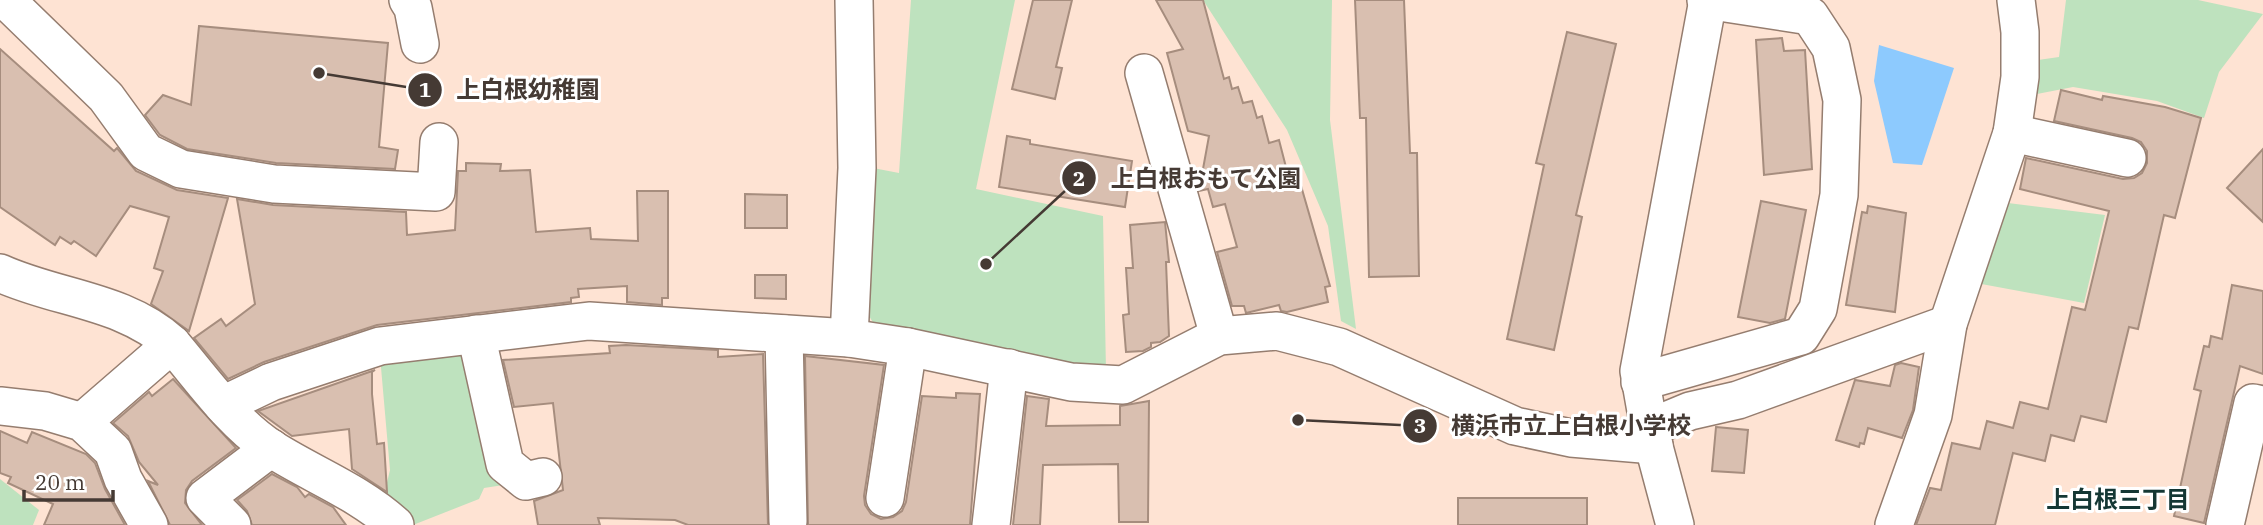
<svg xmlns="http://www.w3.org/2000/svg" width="2263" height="525" viewBox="0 0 2263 525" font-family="'IBM Plex Serif','Noto Sans JP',serif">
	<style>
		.green { fill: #bee2be }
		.water { fill: #8dcafe }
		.building { fill: #d9bfb0; stroke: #a68d7e; stroke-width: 2 }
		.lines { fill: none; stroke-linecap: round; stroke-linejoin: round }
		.minor-casing { stroke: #957d6f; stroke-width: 40 }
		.minor { stroke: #fff; stroke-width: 37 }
		.labels { text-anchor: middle; stroke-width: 6; stroke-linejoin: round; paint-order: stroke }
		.neighbourhood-label { font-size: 24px; font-weight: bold; fill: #143734; stroke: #fff }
		.leader { fill: none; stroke: #453a34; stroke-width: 2.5 }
		.callout-dot { fill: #453a34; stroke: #fff; stroke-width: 2.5 }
		.mark-label { font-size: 21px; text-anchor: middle; font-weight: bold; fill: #fff }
		.callout-label { font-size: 24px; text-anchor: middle; font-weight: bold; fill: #453a34; stroke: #fff; stroke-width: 6; stroke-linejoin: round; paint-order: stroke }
	</style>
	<rect width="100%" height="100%" fill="#fee3d3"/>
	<g class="green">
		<path d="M911,0h104l-39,189 127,27 3,155 -229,-42 -11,-18 7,-143 26,5z"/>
		<path d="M1203,0h129l-2,120 26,209 -15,-8 -13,-95 -41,-96z"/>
		<path d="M2066,0h132l65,14 -44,58 -15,46 -47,-17 -84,-14 -36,7 1,-34 21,-3z"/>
		<path d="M2000,202l105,13 -21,88 -108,-20z"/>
		<path d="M471,344l46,139 -33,5 -5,11 -66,26 -30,-26 7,-29 -10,-114z"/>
		<path d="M0,479l39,31 -6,15h-33z"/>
	</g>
	<path class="water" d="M1879,45l75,23 -32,97 -29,-2 -19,-82z"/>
	<g class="building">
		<path d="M1033,0h39l-16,67 6,1 -7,31 -43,-10z"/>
		<path d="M1156,0h47l21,79 5,-2 3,12 6,-2 5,16 9,-2 5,17 5,-2 7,27 10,-3 8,31 4,-1 2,10 6,-1 31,107 -5,1 3,15 -41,10 -6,-1 -2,-6 -33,8 -2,-7h-12l-15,-54 20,-5 -12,-43 -12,3 -5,-18 -9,2 10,-55 -21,-5 -21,-78 16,-4z"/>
		<path d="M1355,0h49l6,153h7l2,123 -50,1 -3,-159h-6z"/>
		<path d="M199,26l189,17 -9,104 19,3 -3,19 -119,-6 -89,-14 -27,-14 -15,-20 18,-20 28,10z"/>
		<path d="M1567,32l49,12 -40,171 6,2 -28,133 -47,-11 37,-174 -8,-2z"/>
		<path d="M1782,38l2,13 21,-1 7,119 -48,6 -8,-135z"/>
		<path d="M0,49l114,102 3,-3 19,23 41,19 51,8 -39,133 -38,-27 12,-33 -9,-3 15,-51 -39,-11 -34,50 -22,-15 -3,3 -11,-7 -5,8 -55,-38z"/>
		<path d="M2061,90l41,10 1,-4 62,11 36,11 -26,100 -11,-3 -26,114 -9,-2 -23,95 -25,-6 -7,25 -23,-6 -6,26 -32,-8 -18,72h-79l14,-37 11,2 11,-47 28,6 7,-28 26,7 7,-26 28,7 24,-102 13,3 24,-99 -89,-22 6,-31 97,21 11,-1 8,-5 5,-10v-12l-6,-9 -9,-4 -78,-17z"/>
		<path d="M1007,136l23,4v4l102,17 -7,46 -126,-20z"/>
		<path d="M2263,149v73l-36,-34z"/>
		<path d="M466,163l35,1 -1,7 30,-1 6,62 54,-4 1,11 47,2 -1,-50h31v107h-6v7l-35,-3v-16l-49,3 1,8 -8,1v4l-194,23 -113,37 -36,17 -34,-41 27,-19 5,7 29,-22 -18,-105 36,6 133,7 1,23 48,-5 3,-59h8z"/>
		<path d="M745,194l42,1v33h-42z"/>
		<path d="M1761,201l45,9 -21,109 -15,4 -32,-6z"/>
		<path d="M1868,206l38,7 -11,99 -49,-7 16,-93 5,1z"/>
		<path d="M1165,222l4,40h-3l3,74 -9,6 -9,1v4l-8,4 -17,1 -3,-37 6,-1 -3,-46h7l-3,-43z"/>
		<path d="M755,275h31v24l-31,-1z"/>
		<path d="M2232,285l31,6v83l-23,-8 -36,157 -30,-7 27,-125 -7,-2 10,-43 5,1 2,-11 11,3z"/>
		<path d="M626,345l92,5v7l45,-3 5,171h-80l-13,-5 -77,-2 2,7h-62l-4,-24 29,-11 -10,-87 -39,4 -11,-47 107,-7 -1,-7z"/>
		<path d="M805,356l79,9 -20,131 1,9 6,9 10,5 12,-2 9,-6 4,-9 16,-106 34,2v-5l24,1 -10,131h-162z"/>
		<path d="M1901,363l18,4 -6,43 -11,28 -34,-10 -4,16 -4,-1 -1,4 -23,-7 19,-60 35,6 5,-21z"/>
		<path d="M375,370l-3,2v22l5,50 7,-1 3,49 -35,-23 -3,-40 -57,7 -34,-25z"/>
		<path d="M173,379l63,69 -44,33 -6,9 -1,13 17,22h-32l-22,-44 10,4 -19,-23 -11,-26 -15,-13 36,-31 3,4z"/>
		<path d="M1027,396l22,3 -3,27 74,-1v-19l29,-5 -1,121h-29l-1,-58 -75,1 -3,60h-27z"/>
		<path d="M1716,427l32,3 -4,43 -32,-2z"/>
		<path d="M0,431l27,12 5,-11 54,22 9,9 10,26 20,36h-81l9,-21 -45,-21 3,-6 -11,-4z"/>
		<path d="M272,474l25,13 8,10 4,-3 24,13 13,18h-94l-5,-14 -10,-11z"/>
		<rect x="1458" y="498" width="129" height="27"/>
	</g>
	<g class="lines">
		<defs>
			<g id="minor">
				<path d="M6,0l100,97 40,55 35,17 93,15 162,8 3,-50"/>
				<path d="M408,0l5,8 7,36"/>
				<path d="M1144,73l75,263"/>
				<path d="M2012,133l115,25"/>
				<path d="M0,273c57,26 124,27 172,71"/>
				<path d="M476,334l29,130 21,17 17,-4"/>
				<path d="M784,334l4,187"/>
				<path d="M849,338l8,-170 -3,-168"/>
				<path d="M1640,382l161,-46 17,-27 21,-114 3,-95 -11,-52 -21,-32 -104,-16"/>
				<path d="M223,405l48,-23 109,-36 209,-25 260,17 59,9 163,35 52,3 96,-49 58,-5 62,16 176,79 56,12 83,7"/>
				<path d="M0,406l45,5 37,11 31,29 10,28 26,46"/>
				<path d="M82,422l90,-78c30,35 60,79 100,105 41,26 87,43 123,76"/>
				<path d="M1649,428l41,-17 48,-11 210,-76"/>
				<path d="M885,498l23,-151"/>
				<path d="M232,525l-27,-27 66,-50"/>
				<path d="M991,525l18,-157"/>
				<path d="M1675,525l-26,-97 -10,-57 69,-371"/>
				<path d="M1894,525l39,-110 15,-91 64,-191 8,-56v-45l-4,-32"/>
				<path d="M2225,525l28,-122 10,2"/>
			</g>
		</defs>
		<use href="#minor" class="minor-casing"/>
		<use href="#minor" class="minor"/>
	</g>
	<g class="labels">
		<g class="neighbourhood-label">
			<text x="2118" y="508">上白根三丁目</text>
		</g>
	</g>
	<path class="leader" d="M319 73L425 90M986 264L1079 178M1298 420L1420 426"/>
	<g class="callout-dot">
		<circle cx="319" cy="73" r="7"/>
		<circle cx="986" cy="264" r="7"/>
		<circle cx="1298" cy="420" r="7"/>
		<circle cx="425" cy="90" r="18"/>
		<circle cx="1079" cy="178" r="18"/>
		<circle cx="1420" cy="426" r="18"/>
	</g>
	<g class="mark-label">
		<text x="425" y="97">1</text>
		<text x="1079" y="186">2</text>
		<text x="1420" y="433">3</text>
	</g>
	<g class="callout-label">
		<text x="528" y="98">上白根幼稚園</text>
		<text x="1206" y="187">上白根おもて公園</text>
		<text x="1571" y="434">横浜市立上白根小学校</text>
	</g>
	<path d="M24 490v10h89v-10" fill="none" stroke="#453a34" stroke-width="3.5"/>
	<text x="35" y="490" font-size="21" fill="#453a34" stroke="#ffffff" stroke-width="5" paint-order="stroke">20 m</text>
</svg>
